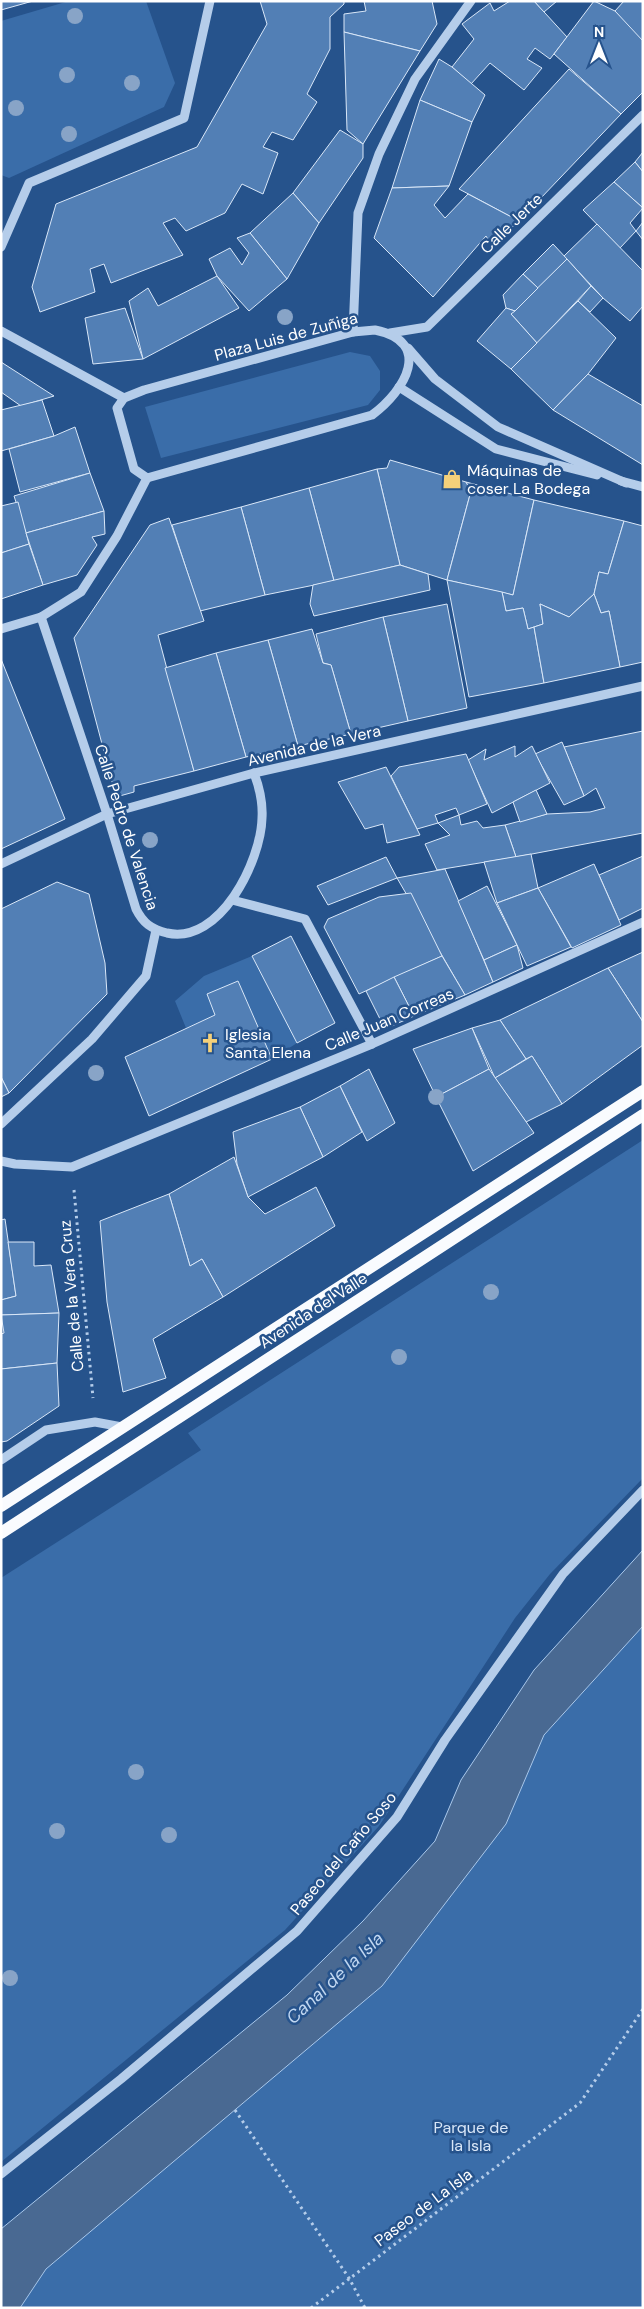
<svg xmlns="http://www.w3.org/2000/svg" width="644" height="2309" viewBox="0 0 644 2309" font-family="'DM Sans',sans-serif">
	<style>
		.green { fill: #3a6da9 }
		.water { fill: #496992; stroke: #a9c8eb }
		.building { fill: #527fb5; stroke: #d9e7f8 }
		.lines { fill: none; stroke-linecap: round; stroke-linejoin: round }
		.path { stroke: #b5cdea; stroke-width: 3; stroke-dasharray: 2.5 4; stroke-linecap: butt }
		.minor { stroke: #b5cdea; stroke-width: 9 }
		.major { stroke: #f9fbfe; stroke-width: 12 }
		.tree { fill: #88a4c7 }
		.labels { text-anchor: middle; stroke-width: 5; stroke-linejoin: round; paint-order: stroke }
		.street-label { font-size: 16px; fill: #fff; stroke: #26538c }
		.poi-label { font-size: 16px; fill: #fff; stroke: #26538c; text-anchor: start }
		.park-label { font-size: 16px; fill: #d9e7f8; stroke: #26538c }
		.water-label { font-size: 18px; font-style: italic; fill: #c1d7f1; stroke: #26538c }
	</style>
	<rect width="100%" height="100%" fill="#26538c"/>
	<g class="green">
		<path d="M69,1h77l29,82 -11,24 -155,71 -8,-3v-154z"/>
		<path d="M350,352l20,4 10,15v19l-12,15 -207,53 -16,-51z"/>
		<path d="M252,956l45,87 -25,16 -34,-78 -30,13 7,21 -29,13 -11,-27 29,-25z"/>
		<path d="M643,1140v338l-93,96 -35,44 -136,208 -94,104 -284,232v-584l200,-128 -13,-17z"/>
		<path d="M643,1626v682h-623l26,-39 460,-445 38,-89z"/>
	</g>
	<path class="water" d="M643,1550v76l-99,109 -38,89 -124,162 -336,283 -26,39h-19v-79l286,-234 76,-74 72,-80 26,-61 73,-110z"/>
	<g class="building">
		<path d="M1,1h32l-32,9z"/>
		<path d="M260,1h84v3l-14,13v32l-23,45 10,8 -24,38 -21,-8 -9,15 15,6 -15,41 -21,-10 -17,29 -39,18 -11,-13 -12,5 20,32 -72,28 -7,-19 -14,5 5,23 -55,20 -8,-25 24,-83 141,-57 70,-123z"/>
		<path d="M364,1h68l5,23 -17,27 -76,-19v-18l22,-3z"/>
		<path d="M510,1h24l33,36 -17,22 -15,-11 -8,11 15,9 -18,22 -34,-27 -19,21 -19,-17 22,-28 -12,-15 28,-21 4,8z"/>
		<path d="M534,1h23l-13,11z"/>
		<path d="M594,1l21,10 28,28v53l-22,22 -67,-60z"/>
		<path d="M624,1h19v40l-28,-30z"/>
		<path d="M344,32l76,19 -57,93 -16,-14z"/>
		<path d="M439,59l13,8 33,28 -13,27 -52,-22z"/>
		<path d="M569,69l52,45 -102,107 -60,-32z"/>
		<path d="M420,100l52,22 -23,64 -57,2z"/>
		<path d="M340,130l23,14v14l-44,65 -26,-30z"/>
		<path d="M643,152v20l-8,-10z"/>
		<path d="M635,162l8,10v36l-29,-26z"/>
		<path d="M614,182l29,26 -13,15 6,8 -16,17 -37,-38z"/>
		<path d="M449,186l-15,19 11,13 23,-24 51,27 -27,25 -6,-10 -53,61 -59,-59 18,-50z"/>
		<path d="M293,193l26,30 -32,56 -37,-46z"/>
		<path d="M643,222v18l-7,-9z"/>
		<path d="M597,224l46,47v35l-13,15 -27,-23 -39,-42z"/>
		<path d="M250,233l37,46 -38,32 -32,-35 -8,-17 21,-11 12,17 7,-12 -12,-15z"/>
		<path d="M553,244l14,15 -29,29 -15,-14z"/>
		<path d="M567,259l24,27 -54,57 -26,-29z"/>
		<path d="M523,274l15,14 -23,23 -9,-3 -3,-13z"/>
		<path d="M217,276l22,32 -96,51 -14,-58 19,-13 10,18z"/>
		<path d="M591,286l12,12 -13,14 -12,-11z"/>
		<path d="M578,301l38,37 -28,36 -35,36 -42,-41z"/>
		<path d="M125,308l18,51 -50,5 -8,-46z"/>
		<path d="M506,308l9,3 -4,3 26,29 -26,26 -34,-28z"/>
		<path d="M1,362l53,34 -33,10 -20,-14z"/>
		<path d="M588,374l55,32v59l-90,-55z"/>
		<path d="M42,400l12,36 -53,15v-41z"/>
		<path d="M75,427l15,46 -70,19 -11,-43 45,-13z"/>
		<path d="M390,460l76,22 5,9 -24,89 -47,-15 -23,-96 10,-1z"/>
		<path d="M377,469l23,96 -66,16 -25,-93z"/>
		<path d="M90,473l14,38 -78,22 -12,-37z"/>
		<path d="M466,482l68,18 -21,95 -66,-15 24,-89z"/>
		<path d="M309,488l25,93 -69,14 -24,-88z"/>
		<path d="M534,500l90,21 -16,53 -9,-2 -5,22 -25,23 -29,-13 3,20 -15,5 -5,-21 -17,3 -4,-19 11,3z"/>
		<path d="M18,502l11,42 -28,9v-47z"/>
		<path d="M241,507l24,88 -65,16 -28,-86z"/>
		<path d="M104,511l1,23 -13,3 5,8 -20,30 -34,10 -17,-52z"/>
		<path d="M169,518l35,103 -46,14 36,136 -60,15v6l-18,5 -42,-159 76,-113z"/>
		<path d="M624,521l19,5v136l-23,5 -11,-56 -8,2 -7,-19 5,-22 9,2z"/>
		<path d="M29,544l14,41 -42,14v-46z"/>
		<path d="M400,565l28,9 2,16 -116,26 -4,-12 3,-19z"/>
		<path d="M447,580l55,12 4,19 17,-3 5,21 6,-2 10,56 -75,14z"/>
		<path d="M594,594l7,19 8,-2 11,56 -76,16 -10,-56 9,-3 -3,-20 29,13z"/>
		<path d="M447,604l20,104 -59,13 -25,-104z"/>
		<path d="M383,617l25,104 -57,13 -20,-69 -8,-2 -7,-29z"/>
		<path d="M312,629l11,34 8,2 20,69 -53,12 -30,-106z"/>
		<path d="M268,640l30,106 -52,11 -30,-104z"/>
		<path d="M216,653l30,104 -52,14 -29,-103z"/>
		<path d="M1,659l64,160 -64,30z"/>
		<path d="M643,731v102l-127,24 -11,-32 42,-11 43,-2 15,-4 -9,-20 -12,8 -20,-49z"/>
		<path d="M562,742l22,54 -20,9 -29,-51z"/>
		<path d="M515,746v11l17,-11 18,37 -58,30 -24,-53 18,-11 -2,11z"/>
		<path d="M466,754l21,50 -28,11 -3,-7 -21,7 3,8 -21,6 -26,-53 8,-9z"/>
		<path d="M386,767l34,68 -33,8 -4,-19 -18,5 -27,-47z"/>
		<path d="M536,790l11,24 -27,8 -7,-20z"/>
		<path d="M459,815l2,10 16,-4 6,7 22,-3 11,32 -79,13 -12,-26 25,-9 -12,-12z"/>
		<path d="M531,854l7,34 -41,15 -13,-41z"/>
		<path d="M643,856v52l-24,12 -20,-45z"/>
		<path d="M386,857l11,21 -69,27 -11,-19z"/>
		<path d="M594,864l27,61 -49,23 -34,-60z"/>
		<path d="M445,869l48,113 -28,13 -68,-117z"/>
		<path d="M57,882l32,12 16,69 2,31 -98,99 -8,-16v-168z"/>
		<path d="M487,886l30,59 -33,15 -26,-59z"/>
		<path d="M538,888l33,59 -44,19 -30,-63z"/>
		<path d="M411,893l31,63 -83,38 -35,-67 4,-8 51,-22z"/>
		<path d="M291,936l44,87 -38,20 -45,-87z"/>
		<path d="M517,945l6,23 -30,14 -9,-22z"/>
		<path d="M643,952v70l-35,-54z"/>
		<path d="M442,956l23,39 -51,21 -20,-39z"/>
		<path d="M608,968l35,54v23l-81,59 -30,-48 -6,3 -26,-39z"/>
		<path d="M394,977l20,39 -29,13 -19,-38z"/>
		<path d="M238,981l34,78 -123,57 -24,-59 90,-42 -8,-21z"/>
		<path d="M500,1020l26,39 -31,19 -23,-50z"/>
		<path d="M472,1028l17,41 -53,28 -23,-48z"/>
		<path d="M532,1056l30,48 -36,18 -31,-44z"/>
		<path d="M369,1069l26,54 -28,18 -27,-55z"/>
		<path d="M489,1069l45,64 -61,38 -37,-74z"/>
		<path d="M1,1077l8,16 -8,4z"/>
		<path d="M340,1086l22,46 -39,25 -23,-50z"/>
		<path d="M300,1107l23,50 -75,40 -11,-33 -4,-32z"/>
		<path d="M234,1157l14,40 17,17 51,-27 19,39 -112,71 -21,-38 -12,7 -21,-72z"/>
		<path d="M169,1194l21,72 12,-7 21,38 -70,42 13,39 -43,14 -16,-90 -7,-81z"/>
		<path d="M5,1219l11,77 -15,4v-80z"/>
		<path d="M8,1242h26v24l17,-1 8,48 -58,2v-15l15,-4z"/>
		<path d="M59,1313l-2,50 -56,6v-35l3,-1 -3,-18z"/>
		<path d="M57,1363l2,43 -52,35 -6,1v-73z"/>
	</g>
	<g class="lines">
		<g class="path">
			<path d="M74,1190l19,208"/>
			<path d="M235,2110l114,168 16,30"/>
			<path d="M311,2308l269,-205 63,-94"/>
		</g>
		<g class="minor">
			<path d="M1,247l28,-64 155,-65 26,-117"/>
			<path d="M375,330c59,12 30,61 -3,85l-225,63 -13,-9 -17,-61 7,-10 20,-8 209,-58z"/>
			<path d="M1,331l123,67"/>
			<path d="M353,332l5,-119 21,-59 36,-75 56,-78"/>
			<path d="M390,333l37,-6 216,-212"/>
			<path d="M408,348l27,31 63,48 128,56"/>
			<path d="M399,387l97,62 101,26"/>
			<path d="M621,481l22,6"/>
			<path d="M41,617l66,197 29,95c7,14 15,20 31,24 53,12 94,-72 95,-115 1,-16 -2,-29 -8,-45"/>
			<path d="M1,629l40,-12 40,-25 36,-56 30,-58"/>
			<path d="M1,864l106,-50 147,-41 389,-87"/>
			<path d="M232,900l73,19 67,125"/>
			<path d="M1,1124l91,-85 54,-63 10,-46"/>
			<path d="M1,1161l14,3 57,3 300,-123 271,-122"/>
			<path d="M1,1460l45,-30 49,-8 27,5"/>
			<path d="M1,2174l120,-95 176,-148 100,-114 48,-77 118,-166 80,-84"/>
		</g>
		<g class="major">
			<path d="M1,1506l642,-415"/>
			<path d="M1,1533l642,-418"/>
		</g>
	</g>
	<g class="tree">
		<circle cx="75" cy="16" r="8"/>
		<circle cx="67" cy="75" r="8"/>
		<circle cx="132" cy="83" r="8"/>
		<circle cx="16" cy="108" r="8"/>
		<circle cx="69" cy="134" r="8"/>
		<circle cx="285" cy="317" r="8"/>
		<circle cx="150" cy="840" r="8"/>
		<circle cx="96" cy="1073" r="8"/>
		<circle cx="436" cy="1097" r="8"/>
		<circle cx="491" cy="1292" r="8"/>
		<circle cx="399" cy="1357" r="8"/>
		<circle cx="136" cy="1772" r="8"/>
		<circle cx="57" cy="1831" r="8"/>
		<circle cx="169" cy="1835" r="8"/>
		<circle cx="10" cy="1978" r="8"/>
	</g>
	<defs>
		<symbol id="shop-bare" viewBox="-9 -9 18 18"><path d="M-5-2.5h2.3a2.7 3.5 0 0 1 5.4 0H5L5.5 6h-11ZM-1.5-2.5h3a1.5 2.3 0 0 0-3 0Z" fill="#f4d07a" stroke="#26538c" stroke-width="2.5" paint-order="stroke"/></symbol>
		<symbol id="church-bare" viewBox="-9 -9 18 18"><path d="M-1.2-6h2.4v3.5h3.3v2.4h-3.3V6h-2.4V-.1h-3.3v-2.4h3.3Z" fill="#f4d07a" stroke="#26538c" stroke-width="2.5" paint-order="stroke"/></symbol>
	</defs>
	<g fill-rule="evenodd">
		<use href="#shop-bare" x="438" y="465" width="28" height="28"/>
		<use href="#church-bare" x="196" y="1029" width="28" height="28"/>
	</g>
	<g class="labels">
		<g class="street-label">
			<text transform="translate(511 223) rotate(-44)" y="6">Calle Jerte</text>
			<text transform="translate(286 336) rotate(-15)" y="6">Plaza Luis de Zuñiga</text>
			<text transform="translate(314 745) rotate(-13)" y="6">Avenida de la Vera</text>
			<text transform="translate(127 827) rotate(72)" y="6">Calle Pedro de Valencia</text>
			<text transform="translate(389 1019) rotate(-23)" y="6">Calle Juan Correas</text>
			<text transform="translate(71 1296) rotate(-95)" y="6">Calle de la Vera Cruz</text>
			<text transform="translate(313 1310) rotate(-33)" y="6">Avenida del Valle</text>
			<text transform="translate(343 1853) rotate(-50)" y="6">Paseo del Caño Soso</text>
			<text transform="translate(423 2207) rotate(-37)" y="6">Paseo de La Isla</text>
		</g>
		<g class="poi-label">
			<text x="467" y="476">Máquinas de<tspan x="467" dy="18">coser La Bodega</tspan></text>
			<text x="225" y="1040">Iglesia<tspan x="225" dy="18">Santa Elena</tspan></text>
		</g>
		<g class="park-label">
			<text x="471" y="2133">Parque de<tspan x="471" dy="18">la Isla</tspan></text>
		</g>
		<g class="water-label">
			<text transform="translate(335 1978) rotate(-43)" y="6">Canal de la Isla</text>
		</g>
	</g>
	<rect width="644" height="2309" fill="none" stroke="#ffffff" stroke-width="5"/>
	<g transform="translate(599 45)" stroke="#26538c" stroke-width="4" paint-order="stroke">
	<path d="M0-4L9 19L0 12L-9 19Z" fill="#ffffff"/>
	<text y="-8" font-size="14" font-weight="bold" text-anchor="middle" fill="#ffffff">N</text>
	</g>
</svg>
